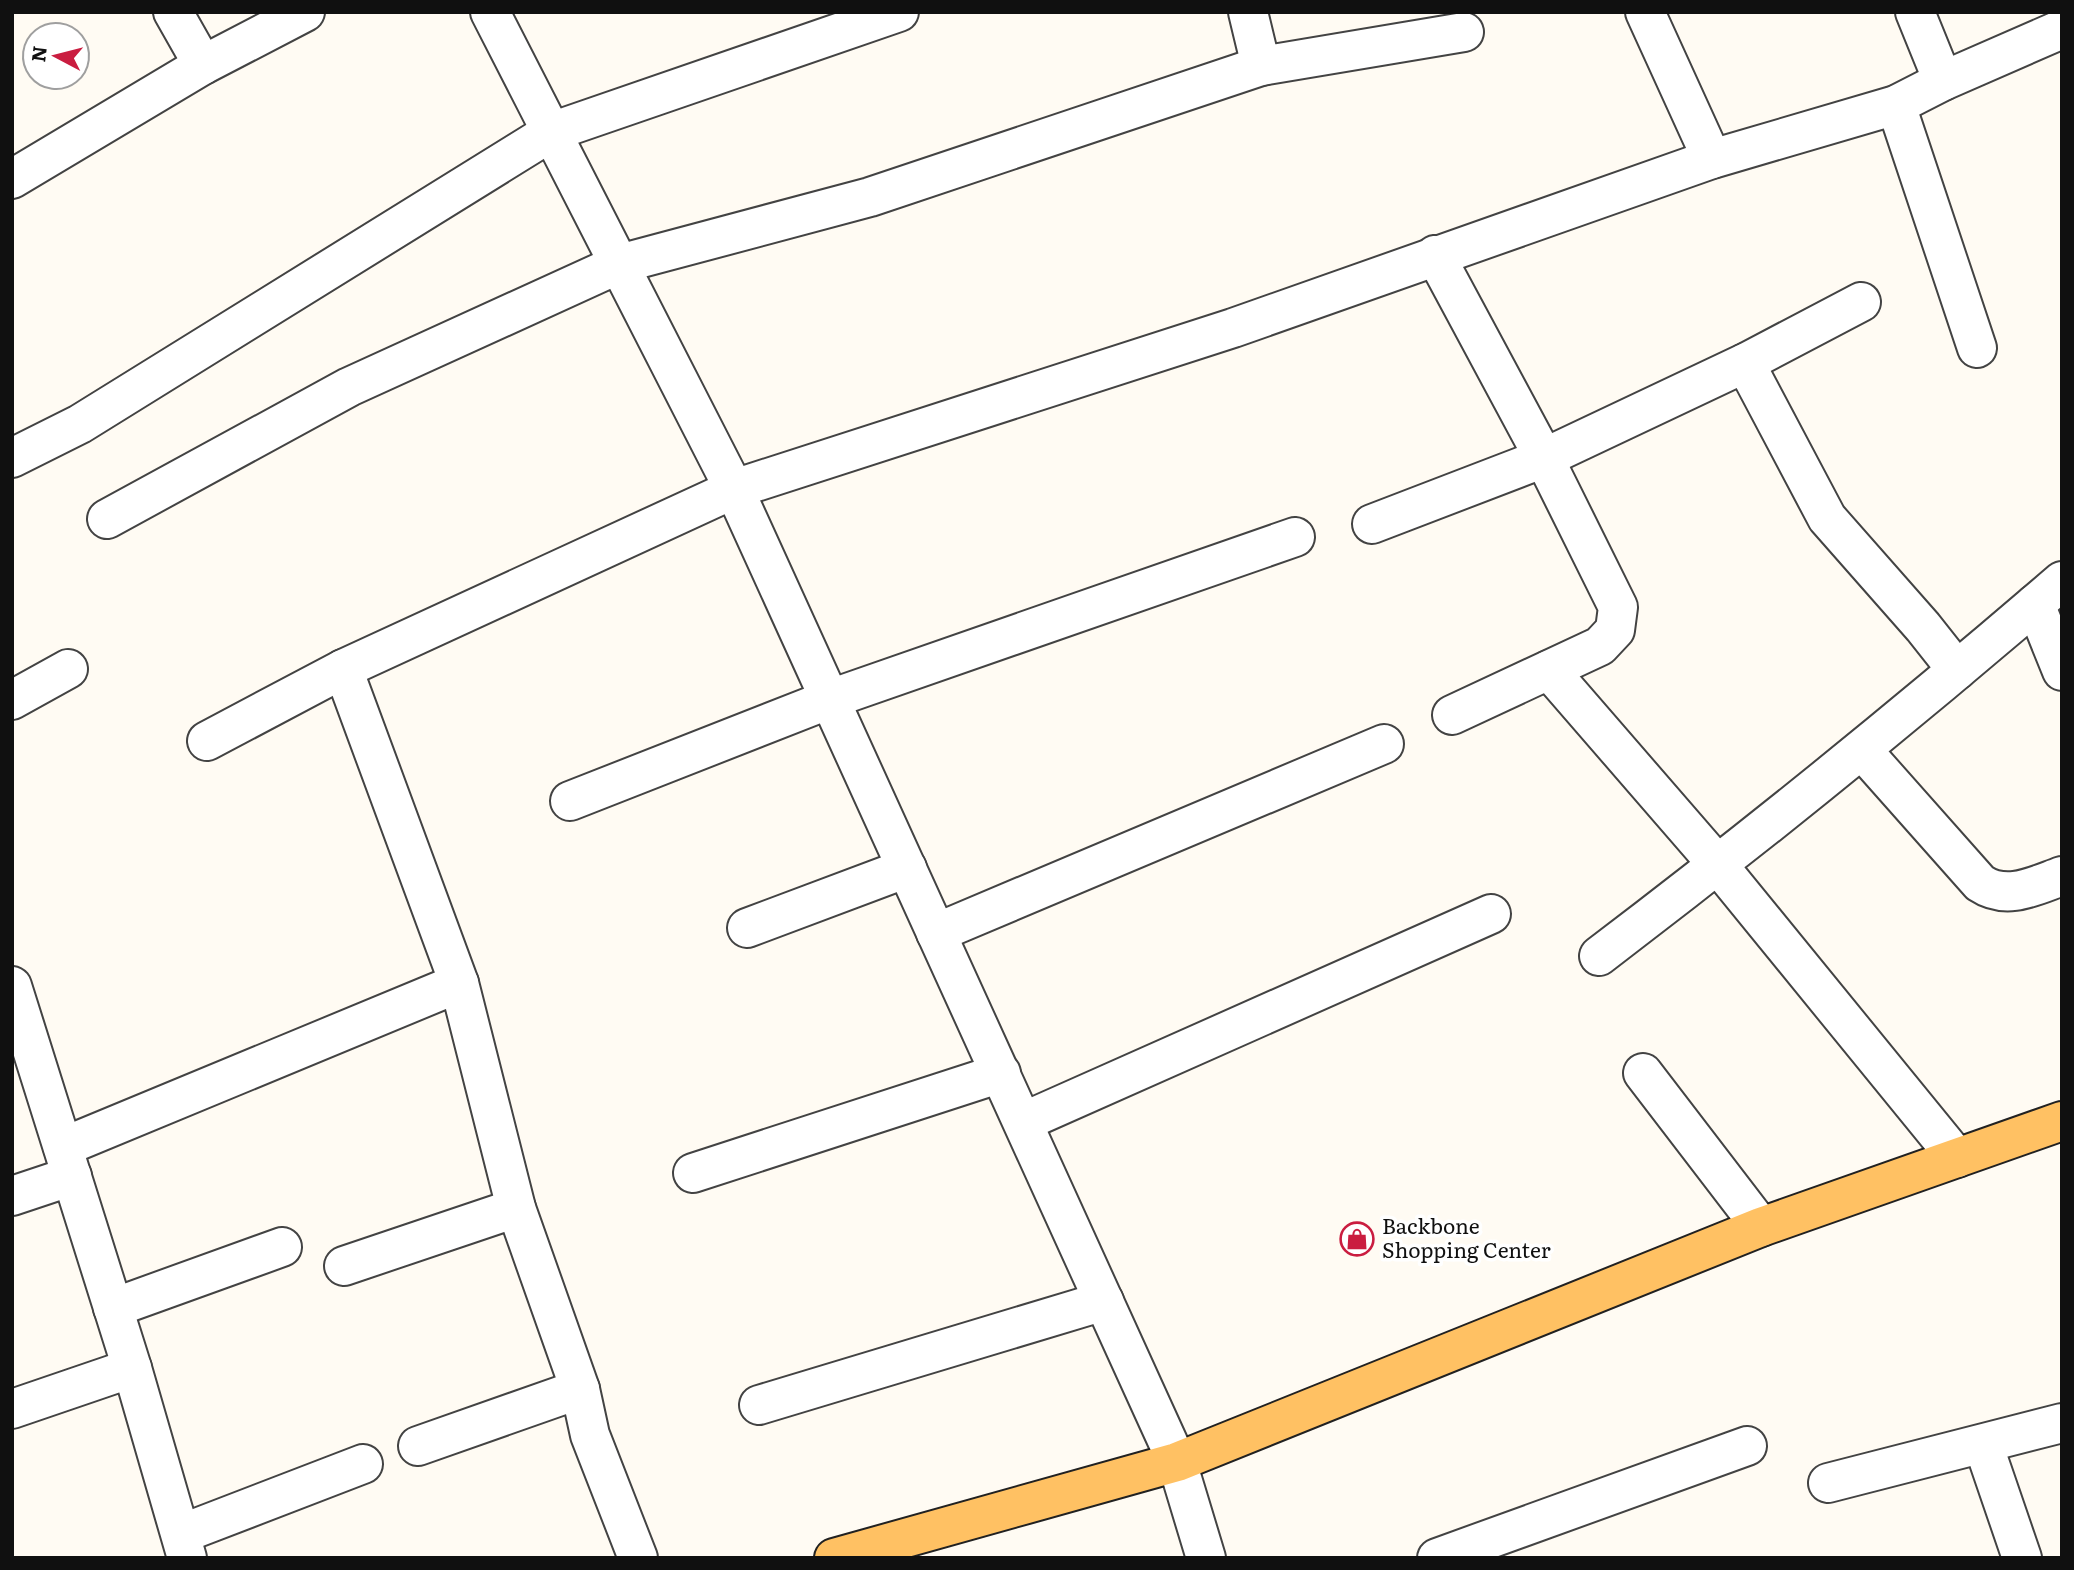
<svg xmlns="http://www.w3.org/2000/svg" width="2074" height="1570" viewBox="0 0 2074 1570" font-family="Literata,serif">
	<style>
		.lines { fill: none; stroke-linecap: round; stroke-linejoin: round }
		.minor-casing { stroke: #434343; stroke-width: 42 }
		.major-casing { stroke: #212121; stroke-width: 42 }
		.minor { stroke: #fff; stroke-width: 38 }
		.major { stroke: #ffc163; stroke-width: 38 }
		.labels { text-anchor: middle; stroke-width: 7; stroke-linejoin: round; paint-order: stroke }
		.poi-label { font-size: 21px; fill: #101010; stroke: #fff; text-anchor: start }
	</style>
	<rect width="100%" height="100%" fill="#fffbf3"/>
	<g class="lines">
		<defs>
			<g id="minor">
				<path d="M173,12l30,53"/>
				<path d="M490,12l244,477 443,973 29,96"/>
				<path d="M1248,12l13,54 203,-34"/>
				<path d="M1645,12l67,147"/>
				<path d="M1915,12l28,69"/>
				<path d="M1896,105l81,243"/>
				<path d="M12,179l191,-114 102,-53"/>
				<path d="M1435,255l109,203 74,149 -3,23 -15,16 -148,69"/>
				<path d="M1745,363l82,155 96,109 34,43"/>
				<path d="M12,458l68,-34 471,-292 348,-120"/>
				<path d="M107,519l242,-132 270,-123 251,-67 391,-131"/>
				<path d="M1372,524l172,-66 201,-95 116,-61"/>
				<path d="M2035,604l27,67"/>
				<path d="M343,669l116,314"/>
				<path d="M1549,670l169,195 239,293"/>
				<path d="M12,700l56,-31"/>
				<path d="M207,741l136,-72 391,-180 499,-161 479,-169 184,-54 47,-24 119,-52"/>
				<path d="M1862,750l118,133c27,18 54,3 82,-7"/>
				<path d="M570,801l260,-102 465,-162"/>
				<path d="M747,928l160,-60"/>
				<path d="M936,933l448,-189"/>
				<path d="M1599,956c158,-120 312,-245 463,-375"/>
				<path d="M12,986l120,382 55,190"/>
				<path d="M1643,1073l118,154"/>
				<path d="M1023,1122l468,-208"/>
				<path d="M63,1147l396,-164 57,225 64,181 10,46 48,123"/>
				<path d="M693,1173l308,-100"/>
				<path d="M12,1196l60,-20"/>
				<path d="M344,1266l172,-58"/>
				<path d="M113,1308l169,-61"/>
				<path d="M759,1405l345,-104"/>
				<path d="M12,1409l120,-41"/>
				<path d="M1983,1444l39,114"/>
				<path d="M418,1446l162,-57"/>
				<path d="M1828,1483l234,-60"/>
				<path d="M181,1534l182,-70"/>
				<path d="M1437,1558l310,-112"/>
			</g>
			<path id="major" d="M834,1558l343,-96 584,-235 301,-106"/>
		</defs>
		<use href="#minor" class="minor-casing"/>
		<use href="#major" class="major-casing"/>
		<use href="#minor" class="minor"/>
		<use href="#major" class="major"/>
	</g>
	<defs>
		<symbol id="shop-ring" viewBox="-11 -11 22 22"><circle r="9.5" fill="#fff" stroke="#ca1d40" stroke-width="1.5"/><path d="M-5-2.5h2.3a2.7 3.5 0 0 1 5.4 0H5L5.5 6h-11ZM-1.5-2.5h3a1.5 2.3 0 0 0-3 0Z" fill="#ca1d40"/></symbol>
	</defs>
	<g fill-rule="evenodd">
		<use href="#shop-ring" x="1338" y="1220" width="38" height="38"/>
	</g>
	<g class="labels">
		<g class="poi-label">
			<text x="1382" y="1234">Backbone<tspan x="1382" dy="24">Shopping Center</tspan></text>
		</g>
	</g>
	<rect width="2074" height="1570" fill="none" stroke="#101010" stroke-width="28"/>
	<g transform="translate(56 56) rotate(277)"><circle r="33" fill="#ffffff" stroke="#9f9f9f" stroke-width="2"/>
	<path d="M0-5L12 26L0 18L-12 26Z" fill="#ca1d40"/>
	<text y="-10" font-size="19" font-weight="bold" text-anchor="middle" fill="#101010">N</text>
	</g>
</svg>
